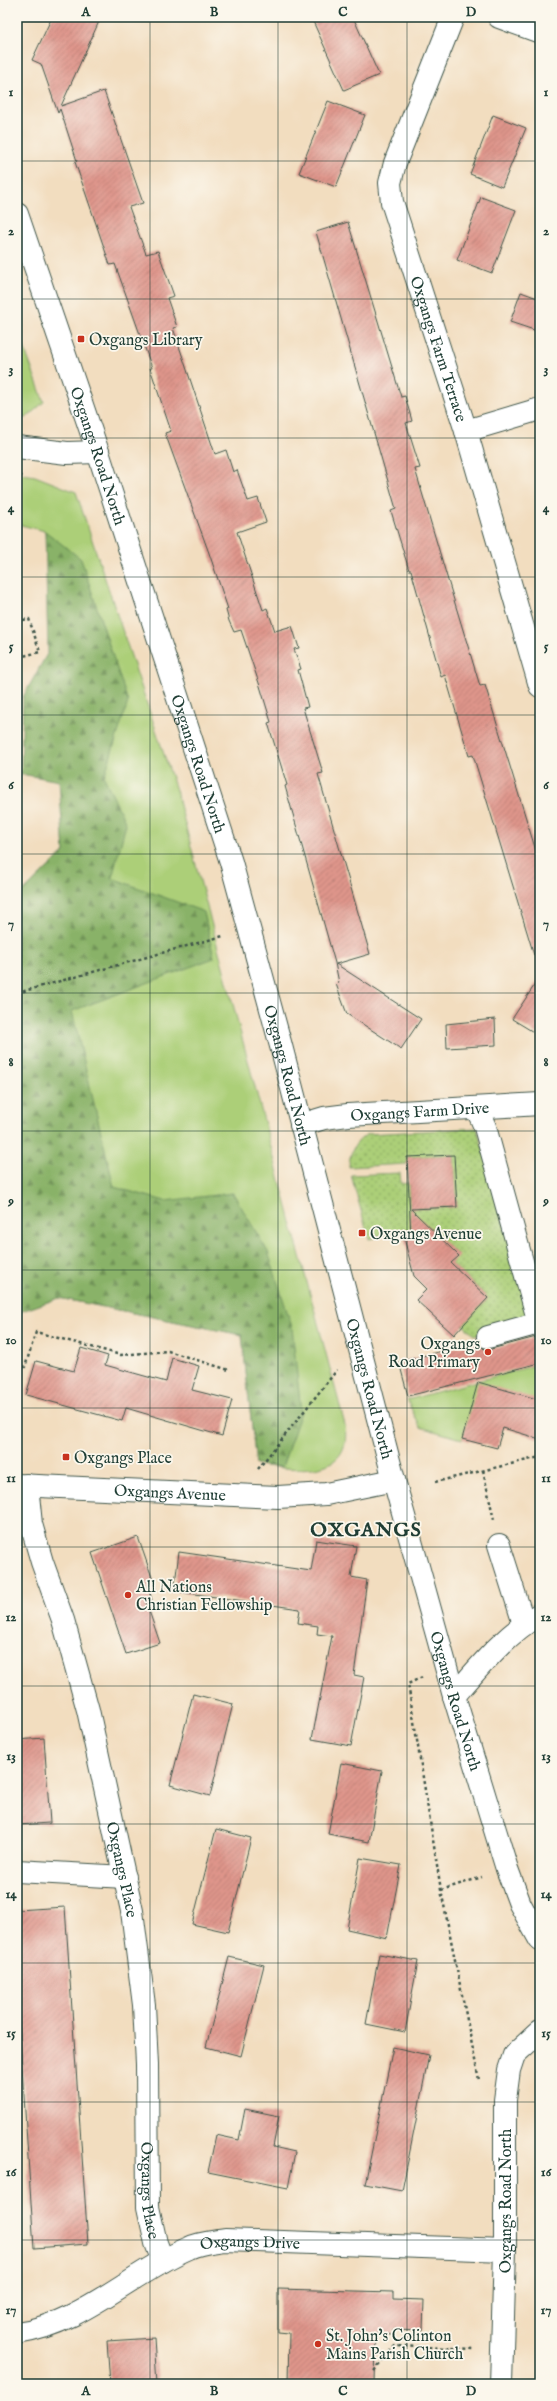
<svg xmlns="http://www.w3.org/2000/svg" width="557" height="2401" viewBox="0 0 557 2401" font-family="'IM FELL English',serif">
	<style>
		.grass { fill: #accf78; stroke: #668656 }
		.forest { fill: url(#forest-firs); stroke: #54784e }
		.garden { fill: url(#garden-dots); stroke: #668656 }
		.building { fill: url(#building-hatch) }
		.lines { fill: none; stroke-linecap: round; stroke-linejoin: round }
		.minor-casing { stroke: #3f5549; stroke-width: 24 }
		.path { stroke: #3f5549; stroke-width: 2.5; stroke-dasharray: 3 3; stroke-linecap: butt }
		.minor { stroke: #fff; stroke-width: 22 }
		.grid { fill: none; stroke: #1f3d34; stroke-width: 1; stroke-opacity: 0.55 }
		.poi-dot { fill: #c8321e; stroke: #fbf7ec; stroke-width: 1.5 }
		.labels { text-anchor: middle; stroke-width: 3.5; stroke-linejoin: round; paint-order: stroke }
		.poi-label { font-size: 16px; fill: #1f3d34; stroke: #fbf7ec; text-anchor: start }
		.street-label { font-size: 16px; fill: #1f3d34; stroke: #fbf7ec }
		.district-label { font-size: 20px; font-weight: bold; letter-spacing: 1px; fill: #1f3d34; stroke: #fbf7ec }
		.neatline { fill: none; stroke: #1f3d34; stroke-width: 1.5 }
		.grid-label { font-size: 13px; text-anchor: middle; font-weight: bold; fill: #1f3d34 }
	</style>
	<defs>
		<pattern id="forest-firs" width="22" height="20" patternUnits="userSpaceOnUse"><rect width="22" height="20" fill="#89b268"/><path d="M5 1l3.5 6h-7zM16 11l3.5 6h-7z" fill="#6f9256"/></pattern>
		<pattern id="garden-dots" width="8" height="8" patternUnits="userSpaceOnUse"><rect width="8" height="8" fill="#accf78"/><path d="M2 2h.1M6 6h.1" fill="none" stroke="#8ba963" stroke-width="1.8" stroke-linecap="round"/></pattern>
		<pattern id="building-hatch" width="6" height="6" patternUnits="userSpaceOnUse"><rect width="6" height="6" fill="#df958b"/><path d="M-1 1l2-2M0 6l6-6M5 7l2-2" fill="none" stroke="#b47b72"/></pattern>
	</defs>
	<rect width="100%" height="100%" fill="#fbf7ec"/>
	<filter id="ink" filterUnits="userSpaceOnUse"><feTurbulence type="fractalNoise" baseFrequency=".025" numOctaves="2"/><feDisplacementMap in="SourceGraphic" scale="8" xChannelSelector="R" yChannelSelector="G"/><feConvolveMatrix kernelMatrix="1 2 1 2 8 2 1 2 1" color-interpolation-filters="sRGB"/></filter>
	<filter id="wash" filterUnits="userSpaceOnUse"><feTurbulence type="fractalNoise" baseFrequency=".012" numOctaves="4" result="noise"/><feDisplacementMap in="SourceGraphic" scale="16" xChannelSelector="R" yChannelSelector="G"/><feGaussianBlur stdDeviation="0.9" result="paint"/><feColorMatrix in="noise" values="0 0 0 0 0 0 0 0 0 0 0 0 0 0 0 0 0 1.4 0 .05"/><feComposite in="paint" operator="in"/></filter>
	<g filter="url(#wash)">
		<rect width="100%" height="100%" fill="#f2ddbf"/>
		<g class="grass">
			<path d="M17,328l27,74 -18,16 -9,-1z"/>
			<path d="M17,473l18,3 41,16 100,298 169,635c8,57 -55,43 -89,40l-14,-130 -183,-37 -40,14 -2,-16v-398l47,-46 -19,-321 -28,-7z"/>
			<path d="M540,1364v36l-78,39 -42,-12 -13,-27z"/>
		</g>
		<path class="forest" d="M45,531l36,28 47,143 -24,75 22,47 -14,54 92,34 10,46 -142,53 42,176 51,14 68,-8 35,59 24,75 9,85 -19,55 -26,-2 -14,-130 -183,-37 -40,14 -2,-16v-398l47,-46 -5,-71 -38,-7 2,-77 25,-45z"/>
		<path class="garden" d="M477,1128l54,193 -57,14 -11,-10 25,-27 -37,-35 7,-8 -25,-24 -29,7 -2,-7 -33,8 -18,-64 49,-2 1,11 7,-1 2,26 47,-2 -3,-52 -47,2v7l-58,3c0,-14 6,-26 19,-33z"/>
		<g id="blocks">
			<g class="building">
				<path d="M52,17h49l-40,89 43,-15 39,112 -14,4 17,47 12,-3 16,45 -7,2 10,29 -4,1 42,126 11,-4 7,22 4,-2 11,31 10,-3 8,24 -29,10 26,78 4,-2 8,23 17,-5 7,22 -5,1 7,20 -3,1 10,37 -5,1 20,65 -5,1 52,180 -34,10 85,55 -20,30 -54,-35 -11,-30 3,-1 -4,-20 -50,-177 2,-1 -19,-62 3,-1 -11,-36 -19,-56 -7,2 -5,-11 -3,-11 2,-1 -19,-56 -44,-120 6,-2 -21,-63h2l-37,-104 -5,1 -35,-103 2,-1 -17,-52 -2,4 -17,-49 -9,-4z"/>
				<path d="M311,17h42l26,58 -35,15z"/>
				<path d="M328,101l37,14 -29,72 -37,-14z"/>
				<path d="M493,115l33,13 -24,59 -32,-13z"/>
				<path d="M481,197l35,13 -24,63 -35,-13z"/>
				<path d="M348,222l53,175 4,-1 7,25 -6,2 14,45 -5,1 32,108 33,109 5,-1 55,179v90l-6,1 -61,-200 -4,1 -24,-81 -4,2 -30,-107h-2l-18,-59 5,-2 -80,-277z"/>
				<path d="M521,292l19,7v33l-30,-10z"/>
				<path d="M540,977v59l-28,-17z"/>
				<path d="M495,1019l1,26 -49,3 -1,-24z"/>
				<path d="M454,1155l3,52 -46,2 48,47 -8,7 37,35 -34,37 -38,-35 11,-11 -13,-13 -10,-38 7,-2 -4,-79z"/>
				<path d="M540,1336v27l-132,33 -9,-34 78,-20 7,7h7z"/>
				<path d="M81,1348l27,8 -3,9 61,17 6,-24 27,8 -7,24 40,10 -10,36 -96,-28 -4,13 -96,-26 10,-34 38,10z"/>
				<path d="M478,1382l62,18v39l-37,-11 -6,20 -35,-9z"/>
				<path d="M138,1537l18,52 -8,-2 4,13 -6,2 14,41 -34,11 -34,-101z"/>
				<path d="M316,1540l40,6 -5,31 16,3 -13,95 10,2 -13,69 -39,-7 20,-103 -15,-2 1,-8 -20,-3 2,-14 -126,-18 5,-39 132,19z"/>
				<path d="M193,1694l40,10 -23,92 -40,-11z"/>
				<path d="M44,1738l6,85 -33,2v-85z"/>
				<path d="M341,1763l41,8 -13,71 -41,-8z"/>
				<path d="M216,1829l35,9 -23,94 -36,-8z"/>
				<path d="M360,1858l41,7 -14,73 -40,-9z"/>
				<path d="M65,1907l23,337 -54,4 -17,-258v-80z"/>
				<path d="M379,1954l39,7 -13,71 -39,-8z"/>
				<path d="M229,1957l35,8 -23,91 -35,-9z"/>
				<path d="M393,2047l36,8 -27,136 -37,-7z"/>
				<path d="M245,2109l34,7 -6,31 22,5 -7,36 -80,-16 8,-37 23,5z"/>
				<path d="M278,2289l115,3v7l31,1 -1,30 -30,-1v6l-17,-1 -1,50h-87l1,-51 -11,-1z"/>
				<path d="M154,2338l3,46h-47l-3,-43z"/>
			</g>
		</g>
	</g>
	<g filter="url(#ink)">
		<use href="#blocks" fill-opacity="0" stroke="#3f5549" stroke-width="1"/>
		<g class="lines">
			<defs>
				<g id="minor">
					<path id="s1" d="M453,17l-58,146 -5,20 2,19 74,229 74,255"/>
					<path d="M499,17l41,15"/>
					<path id="s2" d="M17,214l81,238 133,410 50,184 113,434 60,216 53,173 13,35 20,36"/>
					<path d="M466,431l74,-22"/>
					<path d="M17,447l50,6 31,-1"/>
					<path d="M477,1109l8,18 54,196 -51,14"/>
					<path id="s3" d="M301,1125l23,-7 24,-3 192,-11"/>
					<path id="s4" d="M17,1485l261,12 48,-3 68,-14"/>
					<path id="s5" d="M27,1485l4,39 11,38 21,58 25,90 44,201 12,94 3,59 1,143 8,36 7,18"/>
					<path d="M499,1545l25,79"/>
					<path d="M454,1696c26,-30 52,-62 86,-82"/>
					<path d="M17,1871l108,6"/>
					<path id="s6" d="M17,2333c65,-9 113,-60 172,-85 10,-5 24,-6 36,-8l280,10"/>
					<path id="s7" d="M501,2384l4,-134v-150l4,-30 5,-15 26,-24"/>
				</g>
			</defs>
			<use href="#minor" class="minor-casing"/>
			<g class="path">
				<path d="M17,480l5,-5"/>
				<path d="M17,621l12,-2 11,33 -21,5 -2,11"/>
				<path d="M17,993l206,-57"/>
				<path d="M17,1365l8,2 11,-35 85,23 47,-4 61,19"/>
				<path d="M258,1469l79,-99"/>
				<path d="M483,1470l11,50"/>
				<path d="M435,1482l105,-25"/>
				<path d="M422,1677l-14,7 33,206 38,190"/>
				<path d="M441,1890l41,-13"/>
				<path d="M374,2371l21,-25 81,3"/>
			</g>
			<use href="#minor" class="minor"/>
		</g>
	</g>
	<path class="grid" d="M150,17v2367M278,17v2367M407,17v2367M17,161h523M17,299h523M17,438h523M17,577h523M17,715h523M17,854h523M17,993h523M17,1131h523M17,1270h523M17,1408h523M17,1547h523M17,1686h523M17,1824h523M17,1963h523M17,2102h523M17,2240h523"/>
	<g class="poi-dot">
		<rect x="77" y="335" width="8" height="8" rx="2"/>
		<rect x="358" y="1229" width="8" height="8" rx="2"/>
		<circle cx="488" cy="1352" r="4"/>
		<rect x="62" y="1453" width="8" height="8" rx="2"/>
		<circle cx="128" cy="1595" r="4"/>
		<circle cx="318" cy="2344" r="4"/>
	</g>
	<g class="labels">
		<g class="poi-label">
			<text x="89" y="345">Oxgangs Library</text>
			<text x="370" y="1239">Oxgangs Avenue</text>
			<text x="480" y="1349" text-anchor="end">Oxgangs<tspan x="480" dy="18">Road Primary</tspan></text>
			<text x="74" y="1463">Oxgangs Place</text>
			<text x="136" y="1592">All Nations<tspan x="136" dy="18">Christian Fellowship</tspan></text>
			<text x="326" y="2341">St. John's Colinton<tspan x="326" dy="18">Mains Parish Church</tspan></text>
		</g>
		<g class="street-label">
			<text dy="6" stroke="none"><textPath href="#s1" startOffset="351">Oxgangs Farm Terrace</textPath></text>
			<text dy="6" stroke="none"><textPath href="#s2" startOffset="255">Oxgangs Road North</textPath></text>
			<text dy="6" stroke="none"><textPath href="#s2" startOffset="579">Oxgangs Road North</textPath></text>
			<text dy="6" stroke="none"><textPath href="#s2" startOffset="903">Oxgangs Road North</textPath></text>
			<text dy="6" stroke="none"><textPath href="#s3" startOffset="120">Oxgangs Farm Drive</textPath></text>
			<text dy="6" stroke="none"><textPath href="#s2" startOffset="1227">Oxgangs Road North</textPath></text>
			<text dy="6" stroke="none"><textPath href="#s4" startOffset="153">Oxgangs Avenue</textPath></text>
			<text dy="6" stroke="none"><textPath href="#s2" startOffset="1551">Oxgangs Road North</textPath></text>
			<text dy="6" stroke="none"><textPath href="#s5" startOffset="397">Oxgangs Place</textPath></text>
			<text dy="6" stroke="none"><textPath href="#s5" startOffset="720">Oxgangs Place</textPath></text>
			<text dy="6" stroke="none"><textPath href="#s7" startOffset="183">Oxgangs Road North</textPath></text>
			<text dy="6" stroke="none"><textPath href="#s6" startOffset="255">Oxgangs Drive</textPath></text>
		</g>
		<g class="district-label">
			<text x="366" y="1536">OXGANGS</text>
		</g>
	</g>
	<rect width="557" height="2401" fill="none" stroke="#fbf7ec" stroke-width="44"/>
	<rect x="22" y="22" width="513" height="2357" class="neatline"/>
	<g class="grid-label">
		<text x="86" y="16">A</text>
		<text x="214" y="16">B</text>
		<text x="343" y="16">C</text>
		<text x="471" y="16">D</text>
		<text x="11" y="96">1</text>
		<text x="546" y="96">1</text>
		<text x="11" y="235">2</text>
		<text x="546" y="235">2</text>
		<text x="11" y="373">3</text>
		<text x="546" y="373">3</text>
		<text x="11" y="512">4</text>
		<text x="546" y="512">4</text>
		<text x="11" y="650">5</text>
		<text x="546" y="650">5</text>
		<text x="11" y="789">6</text>
		<text x="546" y="789">6</text>
		<text x="11" y="928">7</text>
		<text x="546" y="928">7</text>
		<text x="11" y="1066">8</text>
		<text x="546" y="1066">8</text>
		<text x="11" y="1205">9</text>
		<text x="546" y="1205">9</text>
		<text x="11" y="1344">10</text>
		<text x="546" y="1344">10</text>
		<text x="11" y="1482">11</text>
		<text x="546" y="1482">11</text>
		<text x="11" y="1621">12</text>
		<text x="546" y="1621">12</text>
		<text x="11" y="1760">13</text>
		<text x="546" y="1760">13</text>
		<text x="11" y="1898">14</text>
		<text x="546" y="1898">14</text>
		<text x="11" y="2037">15</text>
		<text x="546" y="2037">15</text>
		<text x="11" y="2176">16</text>
		<text x="546" y="2176">16</text>
		<text x="11" y="2314">17</text>
		<text x="546" y="2314">17</text>
		<text x="86" y="2395">A</text>
		<text x="214" y="2395">B</text>
		<text x="343" y="2395">C</text>
		<text x="471" y="2395">D</text>
	</g>
</svg>
